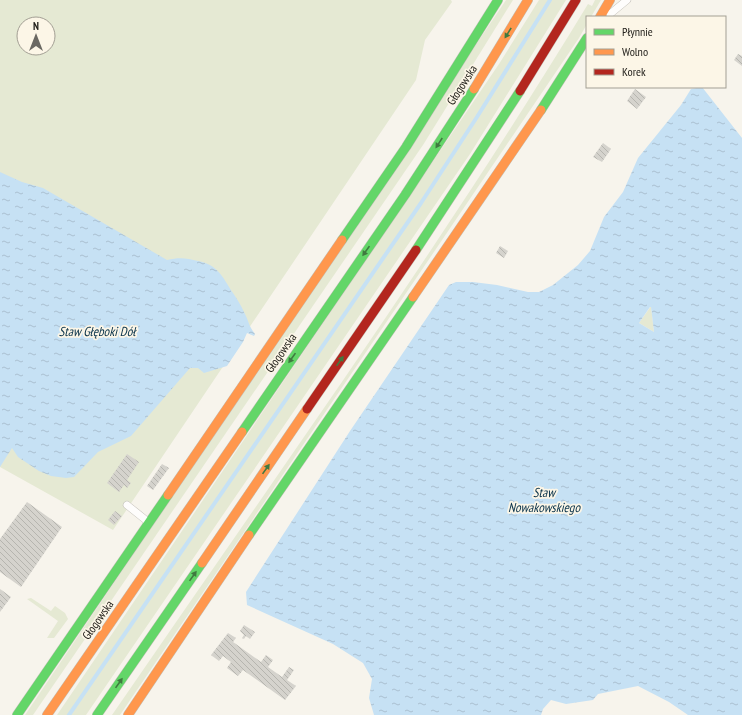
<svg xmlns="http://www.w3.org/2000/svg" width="742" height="715" viewBox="0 0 742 715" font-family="'PT Sans Narrow',sans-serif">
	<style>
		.grass { fill: #e5e9d3; fill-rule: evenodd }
		.water { fill: url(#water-ripples); fill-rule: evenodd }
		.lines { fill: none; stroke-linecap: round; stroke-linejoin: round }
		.stream { stroke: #c6e1f4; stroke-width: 4 }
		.building { fill: url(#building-back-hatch) }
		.lane-casing { stroke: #c2bfb8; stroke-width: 8 }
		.fast-casing { stroke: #c2bfb8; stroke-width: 10 }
		.slow-casing { stroke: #c2bfb8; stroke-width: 10 }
		.jam-casing { stroke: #c2bfb8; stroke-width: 10 }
		.lane { stroke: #fefdfc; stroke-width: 7 }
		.fast { stroke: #63d668; stroke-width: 9 }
		.slow { stroke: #ff974d; stroke-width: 9 }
		.jam { stroke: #b3261e; stroke-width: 9 }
		.oneway { fill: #407940 }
		.labels { text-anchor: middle; stroke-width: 3.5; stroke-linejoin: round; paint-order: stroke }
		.street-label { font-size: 12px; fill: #1e1c17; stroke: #fcf6e7 }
		.water-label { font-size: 13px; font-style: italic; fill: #073149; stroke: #fcf6e7 }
	</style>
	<defs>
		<pattern id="water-ripples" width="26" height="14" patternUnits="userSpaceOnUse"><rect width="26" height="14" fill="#c6e1f4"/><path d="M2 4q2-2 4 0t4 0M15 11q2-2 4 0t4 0" fill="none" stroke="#aac0d0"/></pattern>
		<pattern id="building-back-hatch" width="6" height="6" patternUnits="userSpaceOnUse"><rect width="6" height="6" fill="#d5d3cd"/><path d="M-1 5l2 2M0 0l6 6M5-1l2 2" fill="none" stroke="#b6b5af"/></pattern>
	</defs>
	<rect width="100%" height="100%" fill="#f7f4ec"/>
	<g class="grass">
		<path d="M0,0h451l1,2 -27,38 -9,40 -303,450 -113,-63zM24,24h24v24h-24z"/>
		<path d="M506,0h7l-90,145 -390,570h-8z"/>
		<path d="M539,0h27l-96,154 -384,561h-29l442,-651z"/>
		<path d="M595,0h6l-10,17h-4v7l-8,14 -459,677h-8c161,-235 328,-467 476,-711l4,2z"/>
		<path d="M651,306l3,26 -15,-9z"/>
		<path d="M31,598l20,13 4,-5 10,7 3,6 -14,19h-7l11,-17 -31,-22z"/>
	</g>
	<g class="water">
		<path d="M702,87l40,51v577h-54l-19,-13 -31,-16 -40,8 -5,6 -27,4 -15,-4 -8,9 -2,6h-167l-5,-17 3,-19 -9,-16 -30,-19 -86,-39 -1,-13 104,-161 99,-146 7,-3h17l24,3 31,7h11l14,-7 25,-20 12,-14 14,-34 19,-25 15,-34 43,-53 10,-16zM650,307h1l3,25 -15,-9z"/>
		<path d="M0,172l22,10 21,6 124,72c12,-3 20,-2 31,1 20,4 24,15 35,32 4,6 8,12 11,19 5,9 4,13 11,22l-1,2 -7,-3 -4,9 -16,24 -23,7 -6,-5h-8l-59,68 -33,16 -24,25 -8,1 -15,-2 -12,-5 -21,-14 -6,-9 -12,19z"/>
	</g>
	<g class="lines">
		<path class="stream" d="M69,715l352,-512 56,-86 73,-117"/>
	</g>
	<g class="building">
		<path d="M738,54l4,2v10l-8,-6z"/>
		<path d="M635,89l11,8 -9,12 -10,-8z"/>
		<path d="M603,143l8,6 -9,13 -9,-5z"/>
		<path d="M500,246l8,5 -4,7 -8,-5z"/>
		<path d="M127,454l12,8 -12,18 4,3 -4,5 -3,-3 -5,7 -12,-9z"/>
		<path d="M162,464l7,4 -16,22 -6,-4z"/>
		<path d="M27,502l35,25 -41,60 -21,-15v-33z"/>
		<path d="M115,511l7,5 -8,9 -6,-5z"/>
		<path d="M0,589l11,8 -11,15z"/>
		<path d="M244,625l11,7 -5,7 -4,-3 -2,3 -2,-1 2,-3 -4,-4z"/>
		<path d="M228,633l8,5 -3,4 28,20 5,-7 7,5 -5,7 14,10 7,-10 5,3 -7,10 9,6 -11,14 -42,-30 -5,6 -11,-8 4,-6 -8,-6 -4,5 -8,-6z"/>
	</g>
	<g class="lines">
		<defs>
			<g id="lane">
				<path d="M610,14l17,-14"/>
				<path d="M127,505l20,16"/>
			</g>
			<g id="fast">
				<path d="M541,110l46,-72"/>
				<path d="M342,240l64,-93 92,-147"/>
				<path d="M416,250l104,-159"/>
				<path d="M242,432l163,-237 69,-106"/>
				<path d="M249,535l164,-238"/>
				<path d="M17,715l151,-220"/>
				<path d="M97,715l105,-152"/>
			</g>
			<g id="slow">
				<path d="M600,17l10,-17"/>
				<path d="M474,89l54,-89"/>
				<path d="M413,297l128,-187"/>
				<path d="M168,495l174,-255"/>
				<path d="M202,563l105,-154"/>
				<path d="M47,715l195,-283"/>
				<path d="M128,715l121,-180"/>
			</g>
			<g id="jam">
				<path d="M520,91l56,-91"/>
				<path d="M307,409l109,-159"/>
			</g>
		</defs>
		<use href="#lane" class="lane-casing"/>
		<use href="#fast" class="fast-casing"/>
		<use href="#slow" class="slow-casing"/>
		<use href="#jam" class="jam-casing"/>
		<use href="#lane" class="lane"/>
		<use href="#fast" class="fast"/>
		<use href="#slow" class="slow"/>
		<use href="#jam" class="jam"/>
	</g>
	<defs><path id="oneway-solid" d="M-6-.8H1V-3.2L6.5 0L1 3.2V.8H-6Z"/></defs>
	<g class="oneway">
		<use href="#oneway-solid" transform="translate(508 33) rotate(122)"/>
		<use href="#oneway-solid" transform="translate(439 143) rotate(123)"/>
		<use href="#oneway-solid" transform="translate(366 251) rotate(125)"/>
		<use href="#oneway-solid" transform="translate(292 358) rotate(125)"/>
		<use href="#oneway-solid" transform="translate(340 361) rotate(-55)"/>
		<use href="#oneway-solid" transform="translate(266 469) rotate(-55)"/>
		<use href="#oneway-solid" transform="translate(193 576) rotate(-55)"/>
		<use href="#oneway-solid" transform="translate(119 683) rotate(-55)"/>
	</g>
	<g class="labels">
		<g class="street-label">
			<text transform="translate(462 85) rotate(-57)" y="4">Głogowska</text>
			<text transform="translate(281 353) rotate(-55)" y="4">Głogowska</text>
			<text transform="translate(98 620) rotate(-55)" y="4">Głogowska</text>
		</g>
		<g class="water-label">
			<text x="97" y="336">Staw Głęboki Dół</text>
			<text x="544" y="497">Staw<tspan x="544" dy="15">Nowakowskiego</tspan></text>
		</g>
	</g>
	<rect x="586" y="16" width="140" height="72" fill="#fcf6e7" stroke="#a39f94"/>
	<rect x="594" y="29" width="20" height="6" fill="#63d668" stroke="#a39f94"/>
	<text x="622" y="36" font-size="12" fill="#1e1c17">Płynnie</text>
	<rect x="594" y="49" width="20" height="6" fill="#ff974d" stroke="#a39f94"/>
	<text x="622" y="56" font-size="12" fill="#1e1c17">Wolno</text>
	<rect x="594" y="69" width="20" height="6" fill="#b3261e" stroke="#a39f94"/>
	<text x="622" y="76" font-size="12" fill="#1e1c17">Korek</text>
	<g transform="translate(36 36)"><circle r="19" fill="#fcf6e7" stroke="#a39f94"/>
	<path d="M0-3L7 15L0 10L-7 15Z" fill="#6a6862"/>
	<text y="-6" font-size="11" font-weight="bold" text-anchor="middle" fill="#1e1c17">N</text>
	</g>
</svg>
